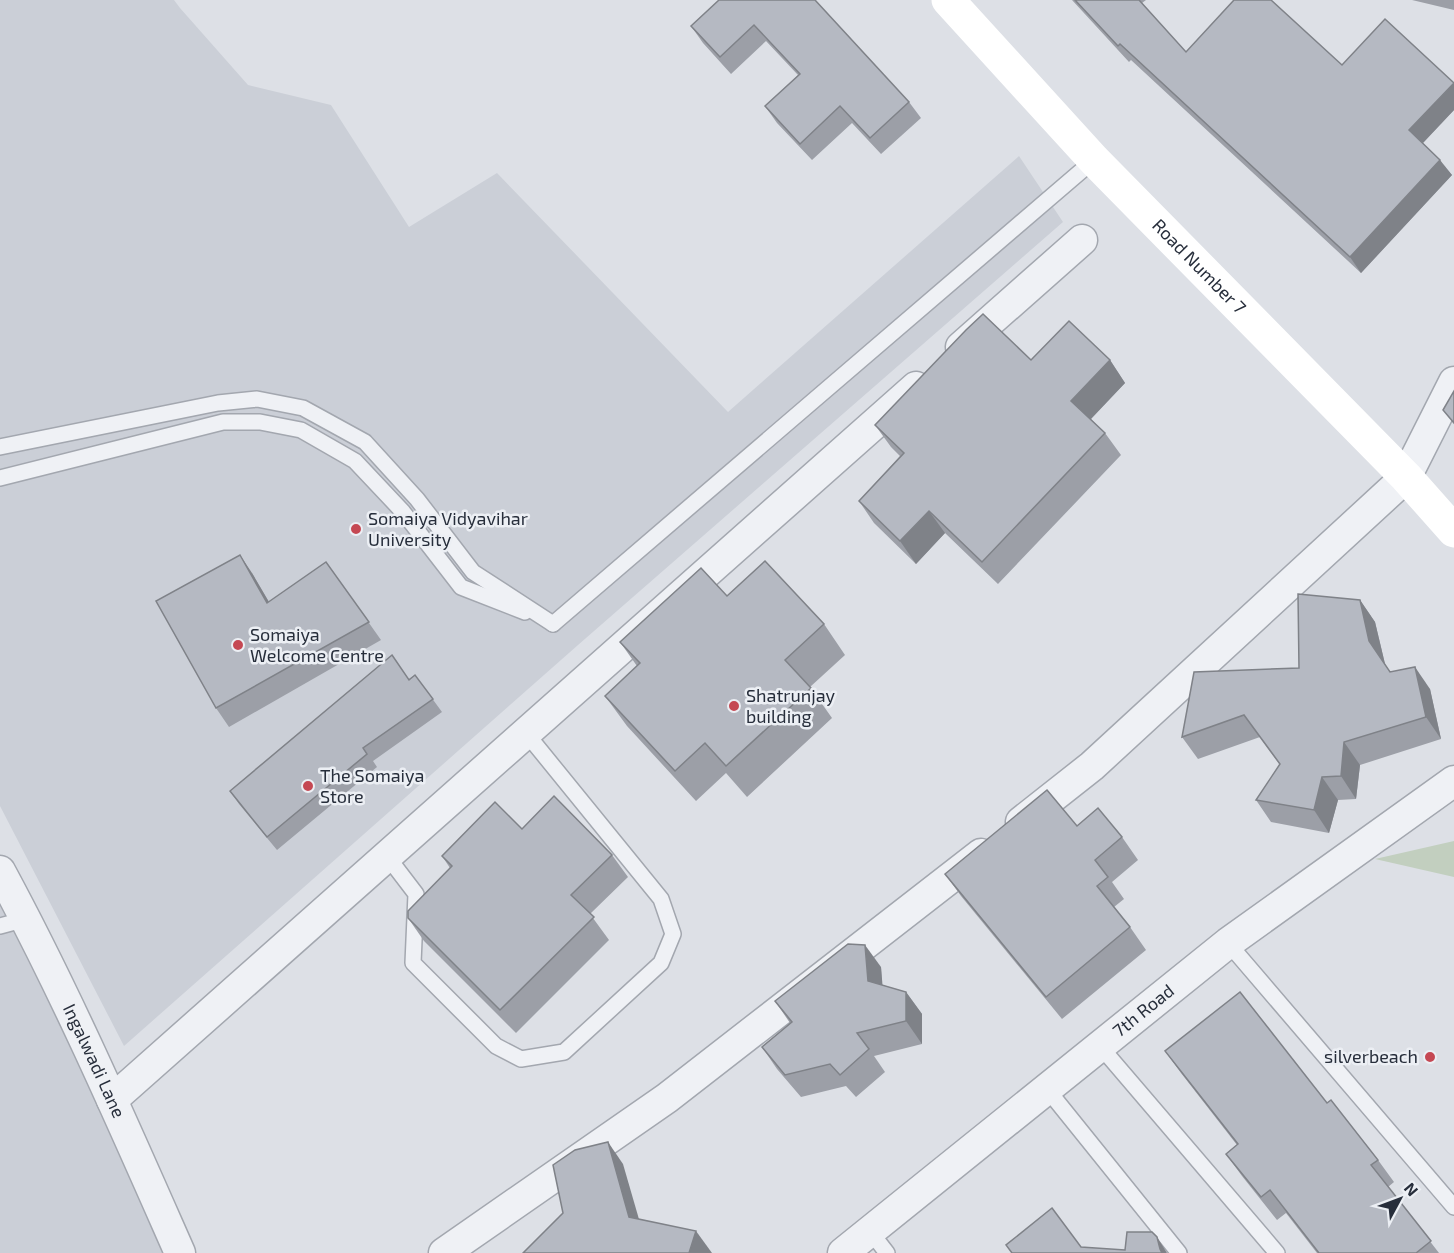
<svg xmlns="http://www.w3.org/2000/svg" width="1454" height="1253" viewBox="0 0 1454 1253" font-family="'Exo 2',sans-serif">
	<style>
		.built { fill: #cbcfd7 }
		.green { fill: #c2cfbf }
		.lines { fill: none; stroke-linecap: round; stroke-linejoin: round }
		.lane-casing { stroke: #a3a7af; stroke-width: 18 }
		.street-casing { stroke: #a3a7af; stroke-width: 33 }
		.lane { stroke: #eff1f5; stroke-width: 15 }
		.street { stroke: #eff1f5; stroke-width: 30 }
		.secondary { stroke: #fff; stroke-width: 33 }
		.wall { fill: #9c9fa7 }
		.shaded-wall { fill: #7f8288 }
		.building { fill: #b5b9c2; stroke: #7f8288; stroke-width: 1.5 }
		.poi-dot { fill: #c54853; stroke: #eceff4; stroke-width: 2 }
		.labels { text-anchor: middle; stroke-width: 5; stroke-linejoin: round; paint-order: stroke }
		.street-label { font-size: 18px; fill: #272e3b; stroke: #eceff4 }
		.poi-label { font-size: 18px; fill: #272e3b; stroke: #eceff4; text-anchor: start }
	</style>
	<rect width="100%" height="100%" fill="#dde0e6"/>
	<g class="built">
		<path d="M0,0h174l6,8 68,77 83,20 78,122 88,-54 231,239 291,-256 44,66 -485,423 -454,401 -124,-240z"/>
		<path d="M0,890l174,363h-174z"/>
	</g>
	<path class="green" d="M1454,841v36l-79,-18z"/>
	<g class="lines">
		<defs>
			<g id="lane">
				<path d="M0,447l218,-44 39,-4 46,9 62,34 52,57 56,73 80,52"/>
				<path d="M0,478l223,-56h37l41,8 54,31 48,51 58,75 64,25"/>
				<path d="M553,624l541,-464"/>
				<path d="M387,856l29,38 -3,69 83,83 25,13 43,-7 97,-89 12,-29 -12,-35 -135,-166"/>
				<path d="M0,926l26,-7"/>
				<path d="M1228,943l226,264"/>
				<path d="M1100,1046l177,207"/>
				<path d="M1047,1089l132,164"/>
				<path d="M870,1231l17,22"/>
			</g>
			<g id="street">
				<path d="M961,347l121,-107"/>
				<path d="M1021,822l71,-56 314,-289 48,-95"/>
				<path id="s1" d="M0,871c67,124 123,253 180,382"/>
				<path d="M112,1100l804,-713"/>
				<path d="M444,1253l223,-155 314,-244"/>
				<path id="s2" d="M843,1253l385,-310 226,-162"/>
			</g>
		</defs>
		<use href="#lane" class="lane-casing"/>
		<use href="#street" class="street-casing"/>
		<use href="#lane" class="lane"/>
		<use href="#street" class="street"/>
		<path class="secondary" id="s3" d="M948,0l146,160 312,317 48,54"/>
	</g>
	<g class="wall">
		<path d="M719,0l190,102 12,16 -40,36 -29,-31 -40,37 -35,-37 -12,-17 33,-31 -32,-34 -35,33 -28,-31 -12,-17z"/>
		<path d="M1072,0h74l-4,3 44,49 156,13 112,45 -31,33 29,32 -91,98 -230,-213 -2,2z"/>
		<path d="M1412,0h42v10z"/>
		<path d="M1031,360h79l15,23 -34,36 14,14 16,22 -123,129 -53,-51 -29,31 -42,-41 -15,-22 41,-45 -9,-9 -16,-22z"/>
		<path d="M326,562l55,78 -152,87 -13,-19 36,-135 17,29z"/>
		<path d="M727,596l97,28 21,31 -35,32 22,31 -85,79 -21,-24 -30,28 -69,-75 -22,-30 32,-30 -17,-24z"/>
		<path d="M1360,600l15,22 10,42 5,8 40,17 11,50 -81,26 -4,34 -18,1 -9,33 -58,-11 -15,-22 24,-35 -20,-28 -62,22 -16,-22 117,-69z"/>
		<path d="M415,675l27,37 -69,49 4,6 -100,83 -38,-46 -9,-13z"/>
		<path d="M522,829l90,26 16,22 -38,37 19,26 -93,93 -92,-92 -16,-23 42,-50 -8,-12z"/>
		<path d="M1122,837l16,23 -26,22 12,17 -10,8 16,20 16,23 -84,69 -101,-123 -16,-22z"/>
		<path d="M881,967l1,18 24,7 16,22v30l-48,12 11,16 -29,25 -10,-11 -45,11 -24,-28 -15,-22 28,-24 -15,-22z"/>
		<path d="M1165,1051l162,52 51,57 16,22 -6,5 51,66h-122l-31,-40 -9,7 -35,-44 -16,-22 11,-9 -56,-72z"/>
	</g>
	<g class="shaded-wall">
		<path d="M1454,83v27l-34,36 -11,-16z"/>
		<path d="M1440,160l12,15 -91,98 -11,-16z"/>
		<path d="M1110,360l15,23 -38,40 -16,-22z"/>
		<path d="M929,511l16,22 -29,31 -16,-23z"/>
		<path d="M240,555l12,18 28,48 -13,-18z"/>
		<path d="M1360,600l15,22 10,42 -16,-23z"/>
		<path d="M1415,667l15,22 11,50 -15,-22z"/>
		<path d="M1344,742l16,23 -4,34 -15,-23z"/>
		<path d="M1322,777l16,23 -9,33 -15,-23z"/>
		<path d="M865,945l16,22 3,36 -16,-22z"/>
		<path d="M906,992l16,22v30l-16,-23z"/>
		<path d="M608,1142l15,22 22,76 -16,-23z"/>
		<path d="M696,1231l16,22h-23z"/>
		<path d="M1157,1237l10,16h-5l-2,-4z"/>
	</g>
	<g class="building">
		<path d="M719,0h96l94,102 -39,36 -30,-32 -40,38 -35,-38 35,-32 -46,-49 -34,32 -29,-31z"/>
		<path d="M1075,0h64l47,52 48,-52h37l71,65 43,-46 69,64 -45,47 31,30 -90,97 -230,-213 -2,2z"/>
		<path d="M983,314l48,46 38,-39 41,39 -39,41 34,32 -123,129 -53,-51 -29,30 -41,-40 45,-48 -29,-28 91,-95z"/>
		<path d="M1454,391v32l-11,-13z"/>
		<path d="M240,555l27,48 59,-41 43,60 -153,86 -60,-107z"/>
		<path d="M765,561l59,63 -39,36 26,28 -85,78 -21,-23 -30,28 -70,-75 35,-33 -20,-21 81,-74 26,28z"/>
		<path d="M1298,594l62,6 9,41 21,31 25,-5 11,50 -82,25 -3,34 -19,1 -8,33 -58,-10 24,-36 -36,-49 -62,22 12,-65 105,-4z"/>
		<path d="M392,655l17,25 6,-5 18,24 -70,49 4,6 -100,83 -37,-46z"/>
		<path d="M1047,790l30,36 21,-18 24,29 -27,23 13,17 -11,9 33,41 -84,70 -101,-123z"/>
		<path d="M554,796l58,59 -41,40 23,22 -94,93 -92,-92v-7l44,-45 -10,-10 53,-54 27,27z"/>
		<path d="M848,944l17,1 3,36 38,11v29l-49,12 12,16 -29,26 -10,-11 -45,11 -23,-28 30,-25 -17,-21z"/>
		<path d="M1240,992l87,111 4,-3 47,60 -7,5 60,76 -15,12h-97l-49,-63 -9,7 -35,-43 12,-10 -73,-93z"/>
		<path d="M608,1142l21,75 67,14 -7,22h-166l40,-40 -10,-48 22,-15z"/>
		<path d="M1052,1208l29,39 44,3 2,-18h25l5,5 3,12 2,4h-150l-6,-8z"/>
	</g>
	<g class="poi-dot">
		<circle cx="356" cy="529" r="6"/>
		<circle cx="238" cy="645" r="6"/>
		<circle cx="734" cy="706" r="6"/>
		<circle cx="308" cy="786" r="6"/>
		<circle cx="1430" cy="1057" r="6"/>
	</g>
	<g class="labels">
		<g class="street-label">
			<text dy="6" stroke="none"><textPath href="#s3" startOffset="366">Road Number 7</textPath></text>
			<text dy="6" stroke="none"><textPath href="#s2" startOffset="386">7th Road</textPath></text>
			<text dy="6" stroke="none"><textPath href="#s1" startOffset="212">Ingalwadi Lane</textPath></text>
		</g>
		<g class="poi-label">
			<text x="368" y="525">Somaiya Vidyavihar<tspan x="368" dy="21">University</tspan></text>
			<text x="250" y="641">Somaiya<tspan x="250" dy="21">Welcome Centre</tspan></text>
			<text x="746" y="702">Shatrunjay<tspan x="746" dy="21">building</tspan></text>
			<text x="320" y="782">The Somaiya<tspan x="320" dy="21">Store</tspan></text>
			<text x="1418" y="1063" text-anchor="end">silverbeach</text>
		</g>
	</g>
	<g transform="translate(1400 1199) rotate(49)" stroke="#eceff4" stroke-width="4.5" paint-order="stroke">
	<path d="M0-4.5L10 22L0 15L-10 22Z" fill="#272e3b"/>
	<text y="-9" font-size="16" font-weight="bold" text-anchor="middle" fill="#272e3b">N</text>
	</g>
</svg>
